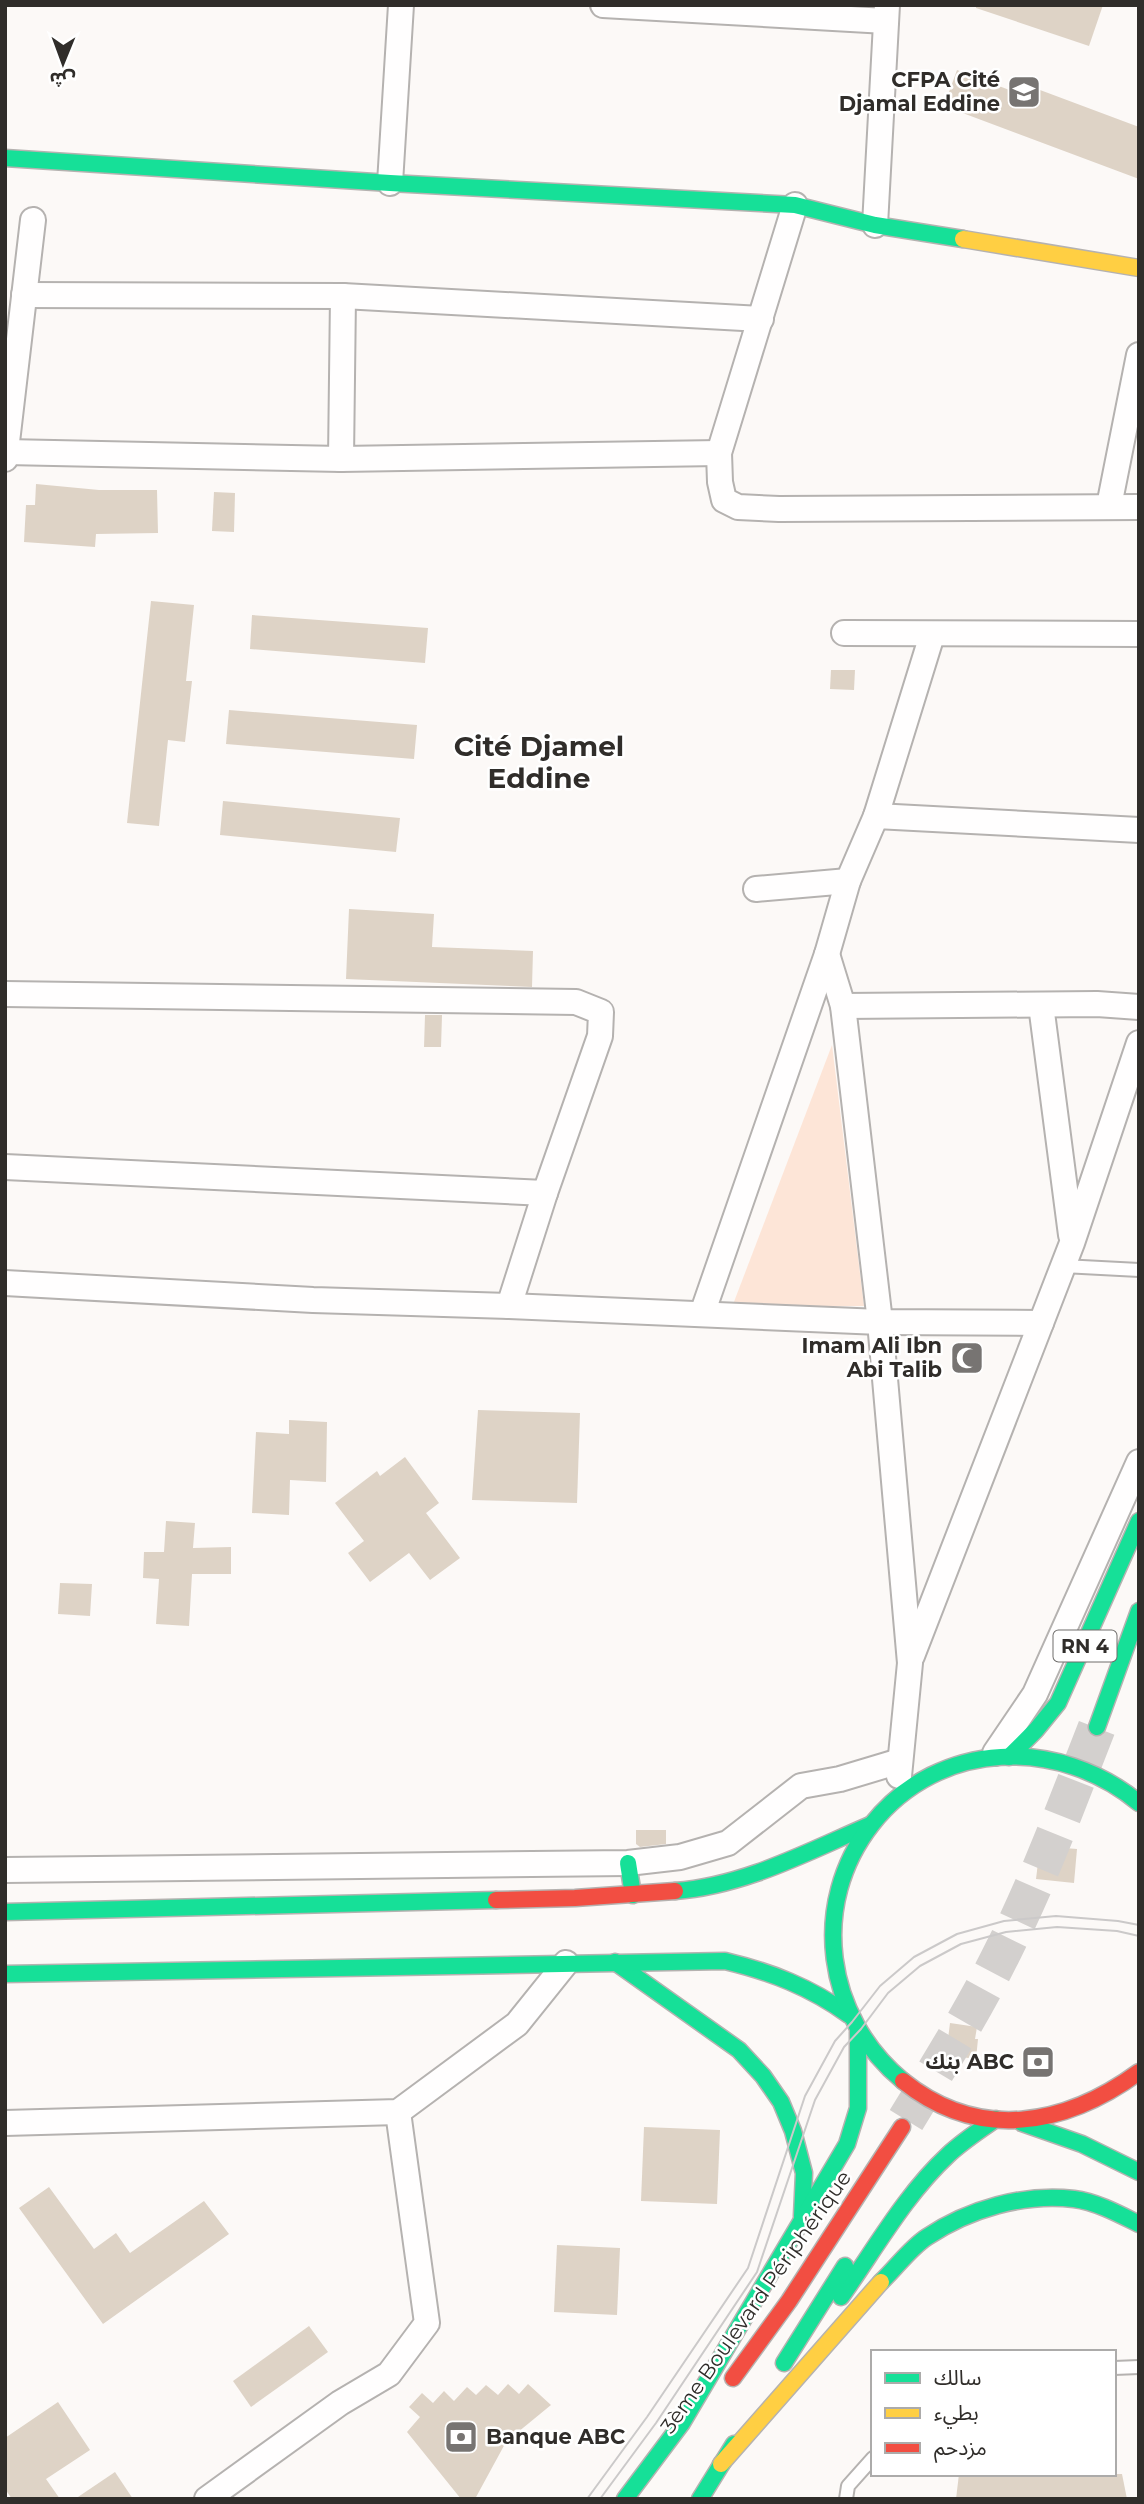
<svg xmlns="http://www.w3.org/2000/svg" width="1144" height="2504" viewBox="0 0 1144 2504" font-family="Montserrat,'Noto Sans Arabic',sans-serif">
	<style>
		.green { fill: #fde5d7 }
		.building { fill: #ded3c6 }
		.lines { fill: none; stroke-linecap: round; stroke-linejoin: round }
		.highway-tunnel { stroke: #d3d0ce; stroke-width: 38; stroke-dasharray: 38 19; stroke-linecap: butt }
		.lane-casing { stroke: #b5b2b0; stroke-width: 16 }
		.street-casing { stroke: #b5b2b0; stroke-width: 28 }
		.fast-casing { stroke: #b5b2b0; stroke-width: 19 }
		.slow-casing { stroke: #b5b2b0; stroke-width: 19 }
		.jam-casing { stroke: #b5b2b0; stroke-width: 19 }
		.lane { stroke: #fffefe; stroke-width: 12 }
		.street { stroke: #fffefe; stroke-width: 24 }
		.fast { stroke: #16e098; stroke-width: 16 }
		.slow { stroke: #ffcf43; stroke-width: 16 }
		.jam { stroke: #f24e42; stroke-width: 16 }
		.tram { stroke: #cbc9c9; stroke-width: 2 }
		.labels { text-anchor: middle; stroke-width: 5; stroke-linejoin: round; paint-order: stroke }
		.shield { fill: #fff; stroke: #6e6c6a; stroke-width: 2 }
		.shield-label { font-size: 19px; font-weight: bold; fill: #302d2a }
		.poi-label { font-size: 21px; font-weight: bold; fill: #302d2a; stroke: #fff; text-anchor: end }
		.street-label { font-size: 21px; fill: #302d2a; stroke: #fff }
		.district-label { font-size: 28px; font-weight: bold; fill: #302d2a; stroke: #fff }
	</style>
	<rect width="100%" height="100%" fill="#fcf9f7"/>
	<path class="green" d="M832,1045l32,261 -132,1z"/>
	<g class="building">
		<path d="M976,5h127l-14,41 -113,-38z"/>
		<path d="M957,70l55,21 4,-10 123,46v52l-195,-73z"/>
		<path d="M36,484l63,6h58l1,43 -62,1 -1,13 -71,-5 2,-37h9z"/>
		<path d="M214,492l21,1 -1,39 -22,-1z"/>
		<path d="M151,601l43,4 -8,76h6l-7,61 -17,-2 -9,86 -32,-3z"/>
		<path d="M252,615l176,13 -3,35 -175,-14z"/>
		<path d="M831,670h24l-1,20 -24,-1z"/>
		<path d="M229,710l188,15 -3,34 -188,-15z"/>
		<path d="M223,801l177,17 -4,34 -176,-17z"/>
		<path d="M349,909l85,5 -2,33 101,4 -1,36 -186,-8z"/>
		<path d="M425,1015h17l-1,32h-17z"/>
		<path d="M478,1410l102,3 -3,90 -105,-3z"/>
		<path d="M289,1420l38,2 -1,60 -36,-2 -1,35 -37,-2 4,-81 33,2z"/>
		<path d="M405,1457l34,46 -13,10 34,45 -30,22 -21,-27 -39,29 -22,-29 16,-12 -29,-38 42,-32 3,5z"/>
		<path d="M166,1521l29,2 -2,25 38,-1v27h-39l-3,52 -33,-2 3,-45 -16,-1 1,-26h20z"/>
		<path d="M60,1583l32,1 -2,32 -32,-2z"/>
		<path d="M636,1830h30v14l-26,3 -4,-3z"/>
		<path d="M1040,1846l37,3 -3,34 -38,-4z"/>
		<path d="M950,2023l27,4 -2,12h3l-2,20 -30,-4z"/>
		<path d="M644,2127l76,3 -3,74 -76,-3z"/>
		<path d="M49,2187l45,62 22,-16 14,20 74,-52 25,33 -126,90 -84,-116z"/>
		<path d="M557,2245l63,3 -3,67 -63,-3z"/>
		<path d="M309,2326l19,26 -77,55 -18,-26z"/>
		<path d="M508,2384l11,10 9,-10 23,21 -45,37 -31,57h-14l-54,-67 13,-15 -11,-10 13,-14 11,10 11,-12 10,10 13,-14 9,8 10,-10 12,10z"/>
		<path d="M58,2402l32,48 -44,29 14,20h-48l-7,-10v-51z"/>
		<path d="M115,2472l18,27h-58z"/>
		<path d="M959,2474h163l5,25h-171z"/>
	</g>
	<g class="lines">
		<path class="highway-tunnel" d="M906,2120c34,-56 69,-112 98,-171 36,-72 64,-148 93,-222"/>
		<defs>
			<g id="lane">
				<path d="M1063,1266l76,4"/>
				<path d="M1114,2368l25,-1"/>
				<path d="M846,2499l2,-13 25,-28"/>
			</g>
			<g id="street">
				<path d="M603,5l283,16"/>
				<path d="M390,183l11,-178"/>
				<path d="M795,205l-76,248 1,29 4,18 14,7 41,2 360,-2"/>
				<path d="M875,225l12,-220"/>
				<path d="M24,295l319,1 418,23"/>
				<path d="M6,452l335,7 378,-6"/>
				<path d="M5,459l28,-239"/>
				<path d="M341,459l2,-163"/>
				<path d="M1109,506l30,-151"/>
				<path d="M844,633l295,1"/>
				<path d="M876,816l263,14"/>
				<path d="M756,889l92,-8"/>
				<path d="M827,954l16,52 37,316 30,341 -11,113"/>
				<path d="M5,994l571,8 25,10 -1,24 -55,157 -36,113"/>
				<path d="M1041,1005l30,230"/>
				<path d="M843,1006l254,-2 42,3"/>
				<path d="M5,1167l540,26"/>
				<path d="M5,1283l308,17 196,6 371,16 161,1"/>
				<path d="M702,1314l125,-360 21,-73 28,-65 56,-181"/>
				<path d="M912,1656l160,-413 67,-200"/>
				<path d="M995,1753l40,-59 104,-232"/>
				<path d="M5,1870l623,-7 52,-6 48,-14 73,-57 39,-7 60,-18"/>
				<path d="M5,2123l393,-11 119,-88 49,-61"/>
				<path d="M207,2499l133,-96 49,-29 38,-51 -29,-211"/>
			</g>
			<g id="fast">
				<path d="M5,158l385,25 405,22 80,20 88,14"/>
				<path d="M1097,1727l42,-116"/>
				<path d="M1009,1757l27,-27 22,-27 81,-182"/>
				<path d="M628,1863l5,32"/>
				<path d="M675,1891c69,-5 132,-39 195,-66"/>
				<path d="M5,1912l491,-12"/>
				<path d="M615,1962l124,88 24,26 18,26 12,29 11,42 -2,43"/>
				<path d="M5,1974l720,-13c46,11 85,26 124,54"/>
				<path d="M903,2081c-78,-64 -94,-177 -31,-257 67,-85 188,-87 267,-21"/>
				<path d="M1022,2123l60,21 57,28"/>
				<path d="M881,2282c15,-14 29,-34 46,-45 42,-28 97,-44 147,-38 23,3 45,15 65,25"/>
				<path d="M841,2297c34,-48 64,-102 107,-142 15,-14 32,-25 48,-36"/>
				<path d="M784,2363l61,-97"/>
				<path d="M625,2499l57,-76 165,-279 11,-36v-76"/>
				<path d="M700,2499l34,-55"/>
			</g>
			<g id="slow">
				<path d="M963,239l176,29"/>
				<path d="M721,2464l160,-182"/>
			</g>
			<g id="jam">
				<path d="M496,1900l79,-2 100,-7"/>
				<path d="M903,2081c76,61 162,45 236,-9"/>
				<path d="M733,2378l56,-77 113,-174"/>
			</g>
		</defs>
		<use href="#lane" class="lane-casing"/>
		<use href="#street" class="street-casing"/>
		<use href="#fast" class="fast-casing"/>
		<use href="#slow" class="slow-casing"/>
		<use href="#jam" class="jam-casing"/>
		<use href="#lane" class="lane"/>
		<use href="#street" class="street"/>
		<use href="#fast" class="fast"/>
		<use href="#slow" class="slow"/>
		<use href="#jam" class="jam"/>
		<g class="tram">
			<path d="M587,2499l60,-82 101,-149 57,-172 30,-55 17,-19 28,-36 34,-29 43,-23 47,-13 52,-5 62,5 21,4"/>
			<path d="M600,2499l56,-76 101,-151 58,-172 29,-53 17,-18 27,-36 32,-27 41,-22 45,-12 51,-5 60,4 22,5"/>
		</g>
	</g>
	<defs>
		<symbol id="university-square" viewBox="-11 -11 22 22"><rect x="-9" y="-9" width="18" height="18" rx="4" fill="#777472" stroke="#fff"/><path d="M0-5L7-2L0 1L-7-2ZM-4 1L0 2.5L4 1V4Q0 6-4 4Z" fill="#fff"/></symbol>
		<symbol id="mosque-square" viewBox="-11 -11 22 22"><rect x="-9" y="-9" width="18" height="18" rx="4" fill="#777472" stroke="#fff"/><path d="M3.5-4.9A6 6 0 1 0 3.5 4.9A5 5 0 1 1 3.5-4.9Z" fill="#fff"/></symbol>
		<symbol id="bank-square" viewBox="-11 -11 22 22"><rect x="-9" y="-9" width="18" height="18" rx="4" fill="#777472" stroke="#fff"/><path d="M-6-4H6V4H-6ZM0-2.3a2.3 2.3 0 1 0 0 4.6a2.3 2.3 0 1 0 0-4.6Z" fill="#fff"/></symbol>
	</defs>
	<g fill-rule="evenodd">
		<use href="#university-square" x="1005" y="73" width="38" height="38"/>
		<use href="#mosque-square" x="948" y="1339" width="38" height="38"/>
		<use href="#bank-square" x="1019" y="2043" width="38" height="38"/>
		<use href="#bank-square" x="442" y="2418" width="38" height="38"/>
	</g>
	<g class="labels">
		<rect class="shield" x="1053.5" y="1630.5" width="63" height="31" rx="5"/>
		<g class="shield-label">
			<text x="1085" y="1653">RN 4</text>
		</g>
		<g class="poi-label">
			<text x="1000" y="87">CFPA Cité<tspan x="1000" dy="24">Djamal Eddine</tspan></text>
			<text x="942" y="1353">Imam Ali Ibn<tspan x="942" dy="24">Abi Talib</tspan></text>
			<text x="1014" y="2069">بنك ABC</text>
			<text x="486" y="2444" text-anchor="start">Banque ABC</text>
		</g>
		<g class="street-label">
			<text transform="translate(756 2302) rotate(-55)" y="7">3ème Boulevard Périphérique</text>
		</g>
		<g class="district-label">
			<text x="539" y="756">Cité Djamel<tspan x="539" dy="32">Eddine</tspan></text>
		</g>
	</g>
	<rect width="1144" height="2504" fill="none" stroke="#302d2a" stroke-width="14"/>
	<rect x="871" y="2350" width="245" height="126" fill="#ffffff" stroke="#acabaa" stroke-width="2"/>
	<rect x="885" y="2373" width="35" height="10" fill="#16e098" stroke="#acabaa" stroke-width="2"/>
	<text x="934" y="2385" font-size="21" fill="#302d2a">سالك</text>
	<rect x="885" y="2408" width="35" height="10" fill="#ffcf43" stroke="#acabaa" stroke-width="2"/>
	<text x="934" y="2420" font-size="21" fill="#302d2a">بطيء</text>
	<rect x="885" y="2443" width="35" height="10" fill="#f24e42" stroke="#acabaa" stroke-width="2"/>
	<text x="934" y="2455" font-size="21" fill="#302d2a">مزدحم</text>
	<g transform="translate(63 63) rotate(181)" stroke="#ffffff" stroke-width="5" paint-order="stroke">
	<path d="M0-5L12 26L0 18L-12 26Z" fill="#302d2a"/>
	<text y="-10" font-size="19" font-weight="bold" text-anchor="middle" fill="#302d2a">ش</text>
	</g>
</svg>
